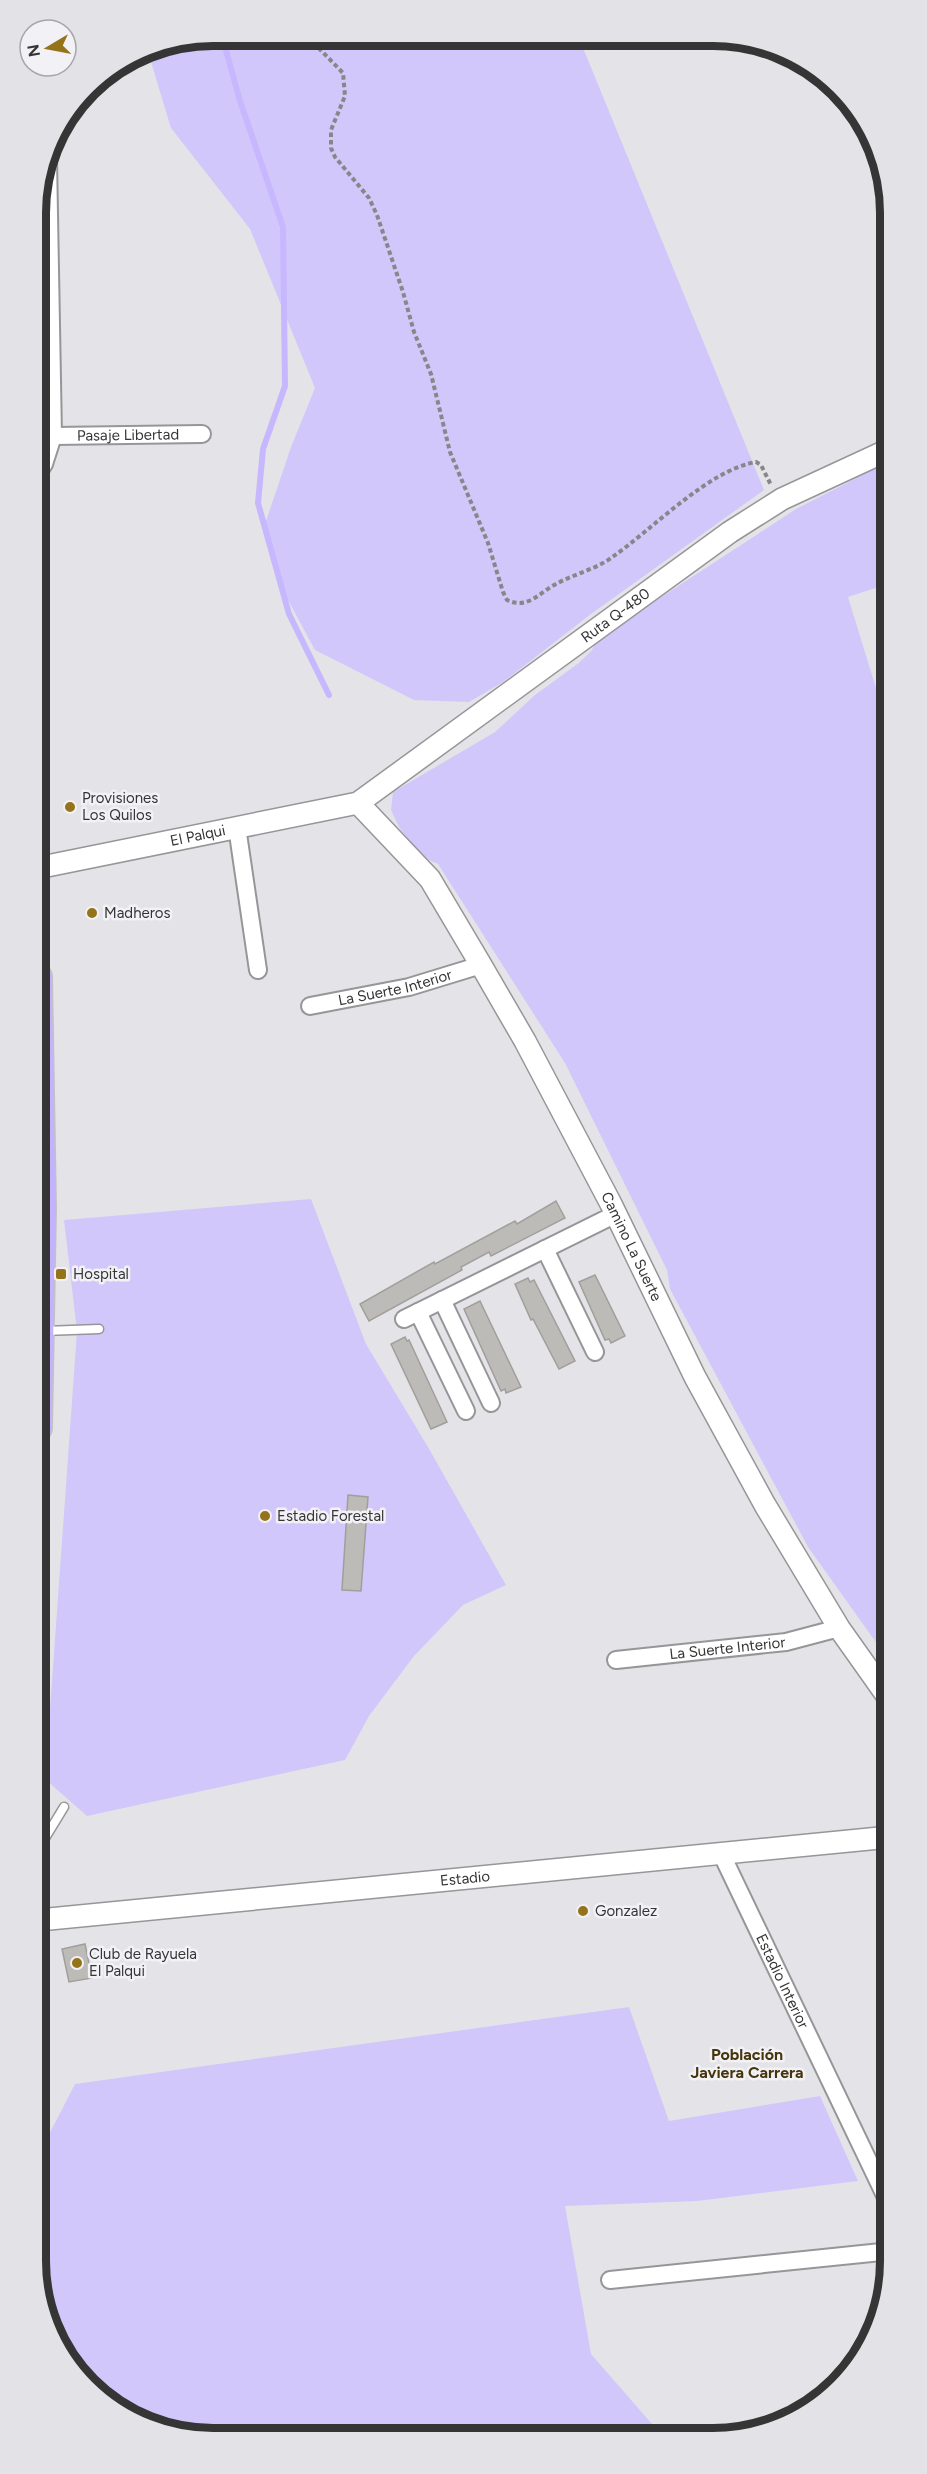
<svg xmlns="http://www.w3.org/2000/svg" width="927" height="2474" viewBox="0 0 927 2474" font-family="Figtree,sans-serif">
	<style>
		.green { fill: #d2c7fb }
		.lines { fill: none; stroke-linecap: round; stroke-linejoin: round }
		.stream { stroke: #c7b7fe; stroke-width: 6 }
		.building { fill: #bdbbb8; stroke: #a19f9b; stroke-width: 1.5 }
		.service-casing { stroke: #969699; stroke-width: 11 }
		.minor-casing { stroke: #969699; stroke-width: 20 }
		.tertiary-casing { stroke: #969699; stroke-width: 24 }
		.trunk-casing { stroke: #c2c2c3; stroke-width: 30 }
		.path { stroke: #878789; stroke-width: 4; stroke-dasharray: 4.5 3; stroke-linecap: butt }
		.service { stroke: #fff; stroke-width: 8 }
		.minor { stroke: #fff; stroke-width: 16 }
		.tertiary { stroke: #fff; stroke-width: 21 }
		.trunk { stroke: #c4b3fc; stroke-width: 27 }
		.poi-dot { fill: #94731b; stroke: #f2f1f5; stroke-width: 2 }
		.labels { text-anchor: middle; stroke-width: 5; stroke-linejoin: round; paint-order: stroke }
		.street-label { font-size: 15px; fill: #353536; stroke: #f2f1f5 }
		.poi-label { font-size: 15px; fill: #353536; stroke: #f2f1f5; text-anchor: start }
		.neighbourhood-label { font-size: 16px; font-weight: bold; fill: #46360e; stroke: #f2f1f5 }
		.rim { fill: none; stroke: #353536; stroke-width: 8 }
	</style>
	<rect width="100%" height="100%" fill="#e4e4e8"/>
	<g class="green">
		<path d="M213,36l366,2 185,452 -173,124 -88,68 -34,20 -55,-2 -99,-50 -28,-52 -24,-68 28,-83 24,-59 -65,-159 -79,-101 -20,-66v-14z"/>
		<path d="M888,462v122l-40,13 40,130 2,935 -82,-115 -138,-258 -3,-19 -102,-207 -127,-199 -17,-8 -22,-29 -8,-17 2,-18 102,-60 40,-37 45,-33 12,-12 5,-11 199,-130z"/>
		<path d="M311,1199l55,145 62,103 78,138 -43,20 -49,51 -45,60 -24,44 -258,56 -42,-37 32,-448 -13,-111z"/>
		<path d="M629,2007l40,114 151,-25 38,85 -161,20 -132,5 26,148 61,70 6,11h-479l-44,-15 -47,-34 -28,-37 -21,-53v-142l36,-70z"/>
	</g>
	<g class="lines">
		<path class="stream" d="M222,36l18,65 43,126 2,159 -22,63 -5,54 31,111 40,81"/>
	</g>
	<g class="building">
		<path d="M556,1201l9,17 -74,38 -2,-4 -28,15 1,3 -93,51 -9,-17 74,-42 1,2 80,-43 2,3z"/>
		<path d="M595,1275l30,61 -14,7 -2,-4 -4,1 -26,-58z"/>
		<path d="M528,1278l2,4 4,-2 41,81 -16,8 -26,-50 -2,1 -16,-36z"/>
		<path d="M480,1301l41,86 -15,6 -1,-4 -4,2 -37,-82z"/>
		<path d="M405,1337l2,4 2,-1 38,82 -16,7 -40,-85z"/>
		<path d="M348,1495l20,2 -7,94 -19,-1z"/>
		<path d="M85,1944l7,34 -23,4 -7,-33z"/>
	</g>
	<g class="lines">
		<defs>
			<g id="service">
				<path d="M44,1331l55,-2"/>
				<path d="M39,1848l25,-41"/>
			</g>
			<g id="minor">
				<path id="s1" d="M53,436l149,-2"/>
				<path d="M37,475l7,-11 9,-28 -5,-277"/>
				<path d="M237,827l21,143"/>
				<path id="s2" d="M310,1006l99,-19 72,-22"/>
				<path d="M545,1249l50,103"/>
				<path d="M442,1300l49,103"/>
				<path d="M418,1312l48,99"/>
				<path d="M404,1319l212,-105"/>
				<path id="s3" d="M616,1660l170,-18 53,-14"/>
				<path id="s4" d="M721,1853l170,355"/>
				<path d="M610,2280l281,-29"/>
			</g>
			<g id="tertiary">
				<path id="s5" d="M358,803l72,76 51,86 44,76 86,163 84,173 70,128 74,123 51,72"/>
				<path id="s6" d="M37,868l321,-65 372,-271 52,-33 106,-49"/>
				<path id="s7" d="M39,1920l851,-83"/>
			</g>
			<path id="trunk" d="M38,977l4,231 -4,220"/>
		</defs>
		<use href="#service" class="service-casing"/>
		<use href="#minor" class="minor-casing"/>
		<use href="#tertiary" class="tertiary-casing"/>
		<use href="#trunk" class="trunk-casing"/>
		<path class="path" d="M308,37l35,36 2,23 -14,34v18l4,9 34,41 8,17 26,77 11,40 17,42 19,78 38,91 15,49 4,8c21,10 33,-8 49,-16 18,-10 38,-14 55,-26 41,-28 97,-88 145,-96l5,3 10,20"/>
		<use href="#service" class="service"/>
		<use href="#minor" class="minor"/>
		<use href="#tertiary" class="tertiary"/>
		<use href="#trunk" class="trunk"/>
	</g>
	<g class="poi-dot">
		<circle cx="70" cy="807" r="6"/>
		<circle cx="92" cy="913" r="6"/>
		<rect x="55" y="1268" width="12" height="12" rx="3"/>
		<circle cx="265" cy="1516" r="6"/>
		<circle cx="583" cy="1911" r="6"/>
		<circle cx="77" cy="1963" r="6"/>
	</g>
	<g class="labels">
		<g class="street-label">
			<text dy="5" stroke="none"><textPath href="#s1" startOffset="75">Pasaje Libertad</textPath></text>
			<text dy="5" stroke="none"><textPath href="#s6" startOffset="646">Ruta Q-480</textPath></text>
			<text dy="5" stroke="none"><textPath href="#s6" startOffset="164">El Palqui</textPath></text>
			<text dy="5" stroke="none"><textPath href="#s2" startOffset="87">La Suerte Interior</textPath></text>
			<text dy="5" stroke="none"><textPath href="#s5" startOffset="524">Camino La Suerte</textPath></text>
			<text dy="5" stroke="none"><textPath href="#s3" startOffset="112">La Suerte Interior</textPath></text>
			<text dy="5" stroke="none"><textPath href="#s7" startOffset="428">Estadio</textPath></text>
			<text dy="5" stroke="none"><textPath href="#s4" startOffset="142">Estadio Interior</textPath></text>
		</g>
		<g class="poi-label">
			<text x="82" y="803">Provisiones<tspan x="82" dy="17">Los Quilos</tspan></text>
			<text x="104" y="918">Madheros</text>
			<text x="73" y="1279">Hospital</text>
			<text x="277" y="1521">Estadio Forestal</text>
			<text x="595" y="1916">Gonzalez</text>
			<text x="89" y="1959">Club de Rayuela<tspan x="89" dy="17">El Palqui</tspan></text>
		</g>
		<g class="neighbourhood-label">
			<text x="747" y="2060">Población<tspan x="747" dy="18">Javiera Carrera</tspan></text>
		</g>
	</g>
	<path d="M0 0H927V2474H0ZM213 46H713A167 167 0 0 1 880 213V2261A167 167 0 0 1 713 2428H213A167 167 0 0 1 46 2261V213A167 167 0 0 1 213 46Z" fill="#e3e2e6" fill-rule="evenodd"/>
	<path class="rim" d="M213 46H713A167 167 0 0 1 880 213V2261A167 167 0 0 1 713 2428H213A167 167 0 0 1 46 2261V213A167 167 0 0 1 213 46Z"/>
	<g transform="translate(48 48) rotate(260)"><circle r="28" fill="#f2f1f5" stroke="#a6a6a9" stroke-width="1.5"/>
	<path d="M0-4.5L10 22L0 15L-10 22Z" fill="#94731b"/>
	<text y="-9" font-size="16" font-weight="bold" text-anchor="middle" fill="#353536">N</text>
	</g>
</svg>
